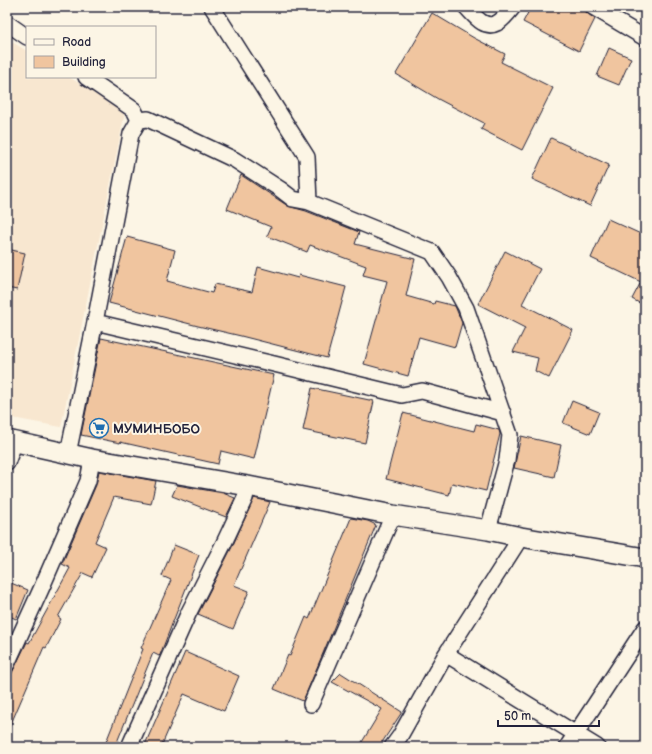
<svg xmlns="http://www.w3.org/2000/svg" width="652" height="754" viewBox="0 0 652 754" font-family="'Balsamiq Sans',sans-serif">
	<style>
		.built { fill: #f8e7d0 }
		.building { fill: #f0c59f; stroke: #22223b }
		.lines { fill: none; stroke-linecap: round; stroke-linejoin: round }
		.minor-casing { stroke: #22223b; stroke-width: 18 }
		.tertiary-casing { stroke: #22223b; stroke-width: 22 }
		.minor { stroke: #fcf5e5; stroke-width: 15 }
		.tertiary { stroke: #fcf5e5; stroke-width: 19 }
		.labels { text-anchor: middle; stroke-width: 4; stroke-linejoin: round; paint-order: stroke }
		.poi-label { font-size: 13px; font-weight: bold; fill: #22223b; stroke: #fcf5e5; text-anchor: start }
	</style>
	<rect width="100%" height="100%" fill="#fcf5e5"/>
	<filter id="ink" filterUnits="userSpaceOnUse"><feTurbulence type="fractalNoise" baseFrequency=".025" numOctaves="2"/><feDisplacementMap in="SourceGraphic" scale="8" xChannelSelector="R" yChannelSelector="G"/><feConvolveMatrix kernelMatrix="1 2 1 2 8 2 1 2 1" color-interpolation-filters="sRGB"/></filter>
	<g filter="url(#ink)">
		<path class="built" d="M7,39L27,51V77H69L125,112L61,427L7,417Z"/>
		<path class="building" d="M531,7H581L584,9L588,14L595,19L579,51L523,22Z
			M432,13L474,38L505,54L501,62L553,88L522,150L481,129L484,123L438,99L396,74Z
			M609,48L631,58L619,85L597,76Z
			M551,138L609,165L590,206L532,179Z
			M241,175L288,206L306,211L359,232L355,244L415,259L406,296L434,304L435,301L455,306L462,323L455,347L419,337L408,376L364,364L387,281L363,275L366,266L310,245L307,252L267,236L271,227L227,209Z
			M608,219L645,236V306L632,299L641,282L591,258Z
			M127,237L175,250L167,281L212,293L215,284L252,292L258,267L298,278L299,275L346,287L327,358L241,336L198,326L109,303Z
			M7,249L25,253L17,290L7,288Z
			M505,251L540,269L522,304L573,330L549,378L535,371L538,358L513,352L525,328L478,304Z
			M101,338L274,375L254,459L221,451L218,464L120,442V443L81,435Z
			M312,388L374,401L365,443L303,430Z
			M572,401L599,412L590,434L563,423Z
			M403,413L474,431L476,424L499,430L500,434L486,491L452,483L449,495L386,479Z
			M521,436L561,445L554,477L514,468Z
			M99,471L156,481L151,504L114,497L95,542L106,547L92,577L83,573L58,617L61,619L46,648L44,647L7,733V688L9,679L27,642L29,643L70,568L62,564L96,485Z
			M177,485L223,493L235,498L226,517L172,496Z
			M254,498L270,502L234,585L249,591L233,629L198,614L232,547Z
			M351,518L368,521L376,525L332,632L303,701L274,689L288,655L290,656L306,617L309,619Z
			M174,545L199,555L160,655L159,656L153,653L115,747H104L143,649L141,648L171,580L162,576Z
			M11,583L28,590L16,619L7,615V593Z
			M185,652L239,676L224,711L184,694L161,747H144Z
			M341,673L402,712L379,747H359L382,709L332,682Z"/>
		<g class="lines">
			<defs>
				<path id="minor" d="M212,7L307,157L309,202L432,252L449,277L466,308L510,435L507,460L488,530
					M466,7C474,15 484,30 497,23C503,20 509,12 513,7
					M593,7L645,38
					M7,23L27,37
					M86,77L134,110L139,120
					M95,322L274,364L402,395L422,391L503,413
					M68,454L95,322L131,134L139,120L148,119L235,160L280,189L293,199L309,202
					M7,463L15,441
					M446,654L597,747
					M7,664L42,587L88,481L92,459
					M311,704L393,515
					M129,747L189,612L224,543L245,498L248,486
					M392,747L400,736L446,654L521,537
					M567,747L645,628"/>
				<path id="tertiary" d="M7,440L92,459L248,486L393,515L488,530L521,537L645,558"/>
			</defs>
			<use href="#minor" class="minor-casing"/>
			<use href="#tertiary" class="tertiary-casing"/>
			<use href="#minor" class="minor"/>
			<use href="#tertiary" class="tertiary"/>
		</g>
	</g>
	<defs>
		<symbol id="supermarket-ring" viewBox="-11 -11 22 22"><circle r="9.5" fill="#fcf5e5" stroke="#1f6fb2" stroke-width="1.5"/><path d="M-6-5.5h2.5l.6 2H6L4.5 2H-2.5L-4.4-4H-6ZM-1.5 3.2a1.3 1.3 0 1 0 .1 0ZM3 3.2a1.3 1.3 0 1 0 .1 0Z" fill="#1f6fb2"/></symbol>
	</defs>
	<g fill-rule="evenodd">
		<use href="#supermarket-ring" x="88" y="417" width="22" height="22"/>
	</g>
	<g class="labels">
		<g class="poi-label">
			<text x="113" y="433">МУМИНБОБО</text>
		</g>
	</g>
	<rect width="652" height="754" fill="none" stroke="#fcf5e5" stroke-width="24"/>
	<rect x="12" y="12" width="628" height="730" fill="none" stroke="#22223b" stroke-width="1.5" filter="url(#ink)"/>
	<rect x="26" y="26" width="130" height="52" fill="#fcf5e5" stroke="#a5a1a1"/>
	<rect x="34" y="39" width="20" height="6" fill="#fcf5e5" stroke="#a5a1a1"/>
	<text x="62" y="46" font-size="12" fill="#22223b">Road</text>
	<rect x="34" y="56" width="20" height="12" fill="#f0c59f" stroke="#a5a1a1"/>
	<text x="62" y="66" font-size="12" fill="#22223b">Building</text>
	<path d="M498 720v6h101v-6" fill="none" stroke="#22223b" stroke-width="2"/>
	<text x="504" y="720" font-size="12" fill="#22223b" stroke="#fcf5e5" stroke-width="3" paint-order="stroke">50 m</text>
</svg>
